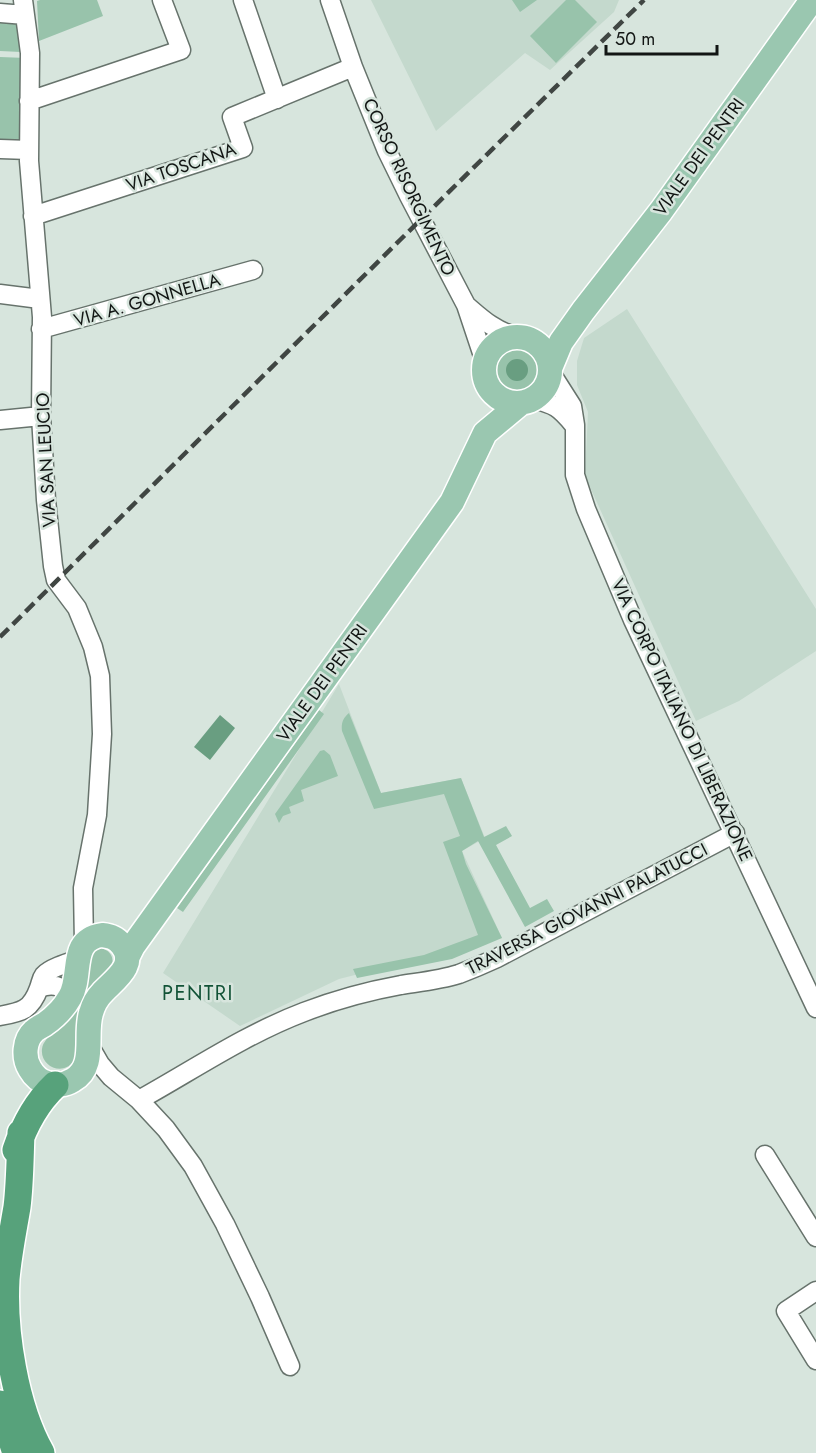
<svg xmlns="http://www.w3.org/2000/svg" width="816" height="1453" viewBox="0 0 816 1453" font-family="Jost,sans-serif">
	<style>
		.built { fill: #c4d9cd }
		.green { fill: #98c3ab }
		.water { fill: #699e81 }
		.lines { fill: none; stroke-linecap: round; stroke-linejoin: round }
		.minor-casing { stroke: #67736c; stroke-width: 21 }
		.major-casing { stroke: #fff; stroke-width: 27 }
		.highway-casing { stroke: #fff; stroke-width: 30 }
		.minor { stroke: #fff; stroke-width: 18 }
		.major { stroke: #9ac7b0; stroke-width: 24 }
		.highway { stroke: #57a27b; stroke-width: 27 }
		.rail { stroke: #404643; stroke-width: 4.5; stroke-dasharray: 12 6; stroke-linecap: butt }
		.labels { text-anchor: middle; stroke-width: 5; stroke-linejoin: round; paint-order: stroke }
		.street-label { font-size: 18px; fill: #121614; stroke: #d7e5dd }
		.neighbourhood-label { font-size: 20px; letter-spacing: 1.5px; fill: #125337; stroke: #d7e5dd }
	</style>
	<rect width="100%" height="100%" fill="#d7e5dd"/>
	<path class="built" d="M371,0H619L614,12L550,70L525,53L436,131Z
		M627,309L816,609V651L739,701L696,721L585,476L588,412L577,385V361L584,338Z
		M339,684L381,793L461,778L485,838L462,851L502,938L339,979L240,1026L163,973Z"/>
	<path class="green" d="M40,0H97L103,16L39,41L37,1Z
		M512,0H537L520,12Z
		M566,0H575L597,22L556,63L530,36Z
		M0,17L21,19V52L0,51Z
		M0,57L26,58L24,146L0,145Z
		M518,344C538,349 552,369 536,387C505,422 463,350 518,344Z
		M319,710L324,714L183,912L177,908Z
		M349,713L381,793L461,778L484,837L506,826L512,836L496,845L530,908L547,899L554,911L525,927L478,841L462,851L466,864L502,938L452,959L357,978L353,969L424,955L478,935L443,842L460,836L444,794L374,809L342,731C341,723 343,718 349,713Z
		M324,750L330,755L338,776L301,790L304,801L289,807L291,813L283,816L279,823L275,814L320,751Z
		M101,948C111,951 114,957 112,967C100,984 80,1006 76,1026C75,1036 79,1054 73,1062C62,1076 40,1066 42,1049C44,1035 63,1029 68,1018C77,1000 78,978 87,961C89,957 93,953 95,949Z"/>
	<path class="water" d="M506 370a11 11 0 1 1 22 0a11 11 0 1 1-22 0Z
		M220,715L235,728L210,760L194,747Z"/>
	<g class="lines">
		<defs>
			<path id="minor" d="M23,0L30,53L29,161L42,317L41,416L46,500L53,566L56,580L77,608L93,647L100,676L102,734L97,815L83,888L84,944
				M243,0L277,99
				M330,0L353,67L387,151L409,196L466,305L485,362
				M0,13L25,15
				M29,101L181,50L162,0
				M0,149L29,150
				M33,216L243,148L232,117L353,67
				M0,294L40,299
				M467,306C482,319 495,331 515,336
				M41,329L253,270
				M551,373L572,406L575,425V475L586,509L633,620L816,1008
				M534,399C555,405 559,407 573,424
				M0,420L41,416
				M39,988C52,983 61,985 71,996
				M0,1016C22,1012 31,1010 39,988C41,983 41,979 44,975C50,968 70,962 79,959
				M89,1045L100,1064L111,1077L139,1100L166,1129L193,1166L225,1224L260,1297L290,1366
				M139,1100C193,1070 246,1034 304,1012C335,1000 368,991 401,985C420,982 440,980 459,974C472,969 484,964 497,958L735,833
				M765,1155L816,1237
				M816,1291L786,1311L816,1360"/>
			<path id="major" d="M484 370a33 33 0 1 1 66 0a33 33 0 1 1-66 0Z
				M551,366L561,342L583,311L661,211L812,0
				M102,935C111,936 116,938 122,945C138,965 114,980 102,993C97,998 93,1006 91,1013C84,1035 97,1066 73,1080C65,1085 55,1086 47,1083C39,1081 34,1076 30,1069C23,1058 24,1040 34,1031C37,1028 42,1026 45,1024C55,1017 64,1008 70,997C83,975 68,940 102,935Z
				M127,958L133,946L452,502L485,433L521,403"/>
			<path id="highway" d="M21,1133C20,1158 20,1183 17,1207C13,1231 8,1255 6,1279C3,1332 15,1407 41,1453
				M16,1150C24,1126 36,1103 55,1085
				M0,1404L16,1453"/>
		</defs>
		<use href="#minor" class="minor-casing"/>
		<use href="#major" class="major-casing"/>
		<use href="#highway" class="highway-casing"/>
		<use href="#minor" class="minor"/>
		<use href="#major" class="major"/>
		<use href="#highway" class="highway"/>
		<path class="rail" d="M0,637L400,240L644,0"/>
	</g>
	<g class="labels">
		<g class="street-label">
			<text transform="translate(699 157) rotate(-54)" y="6">VIALE DEI PENTRI</text>
			<text transform="translate(181 167) rotate(-19)" y="6">VIA TOSCANA</text>
			<text transform="translate(409 187) rotate(65)" y="6">CORSO RISORGIMENTO</text>
			<text transform="translate(147 300) rotate(-16)" y="6">VIA A. GONNELLA</text>
			<text transform="translate(46 460) rotate(-93)" y="6">VIA SAN LEUCIO</text>
			<text transform="translate(322 683) rotate(-54)" y="6">VIALE DEI PENTRI</text>
			<text transform="translate(682 720) rotate(65)" y="6">VIA CORPO ITALIANO DI LIBERAZIONE</text>
			<text transform="translate(587 909) rotate(-27)" y="6">TRAVERSA GIOVANNI PALATUCCI</text>
		</g>
		<g class="neighbourhood-label">
			<text x="198" y="1000">PENTRI</text>
		</g>
	</g>
	<path d="M606 45v9h111v-9" fill="none" stroke="#121614" stroke-width="3"/>
	<text x="615" y="45" font-size="18" fill="#121614" stroke="#d7e5dd" stroke-width="4.5" paint-order="stroke">50 m</text>
</svg>
